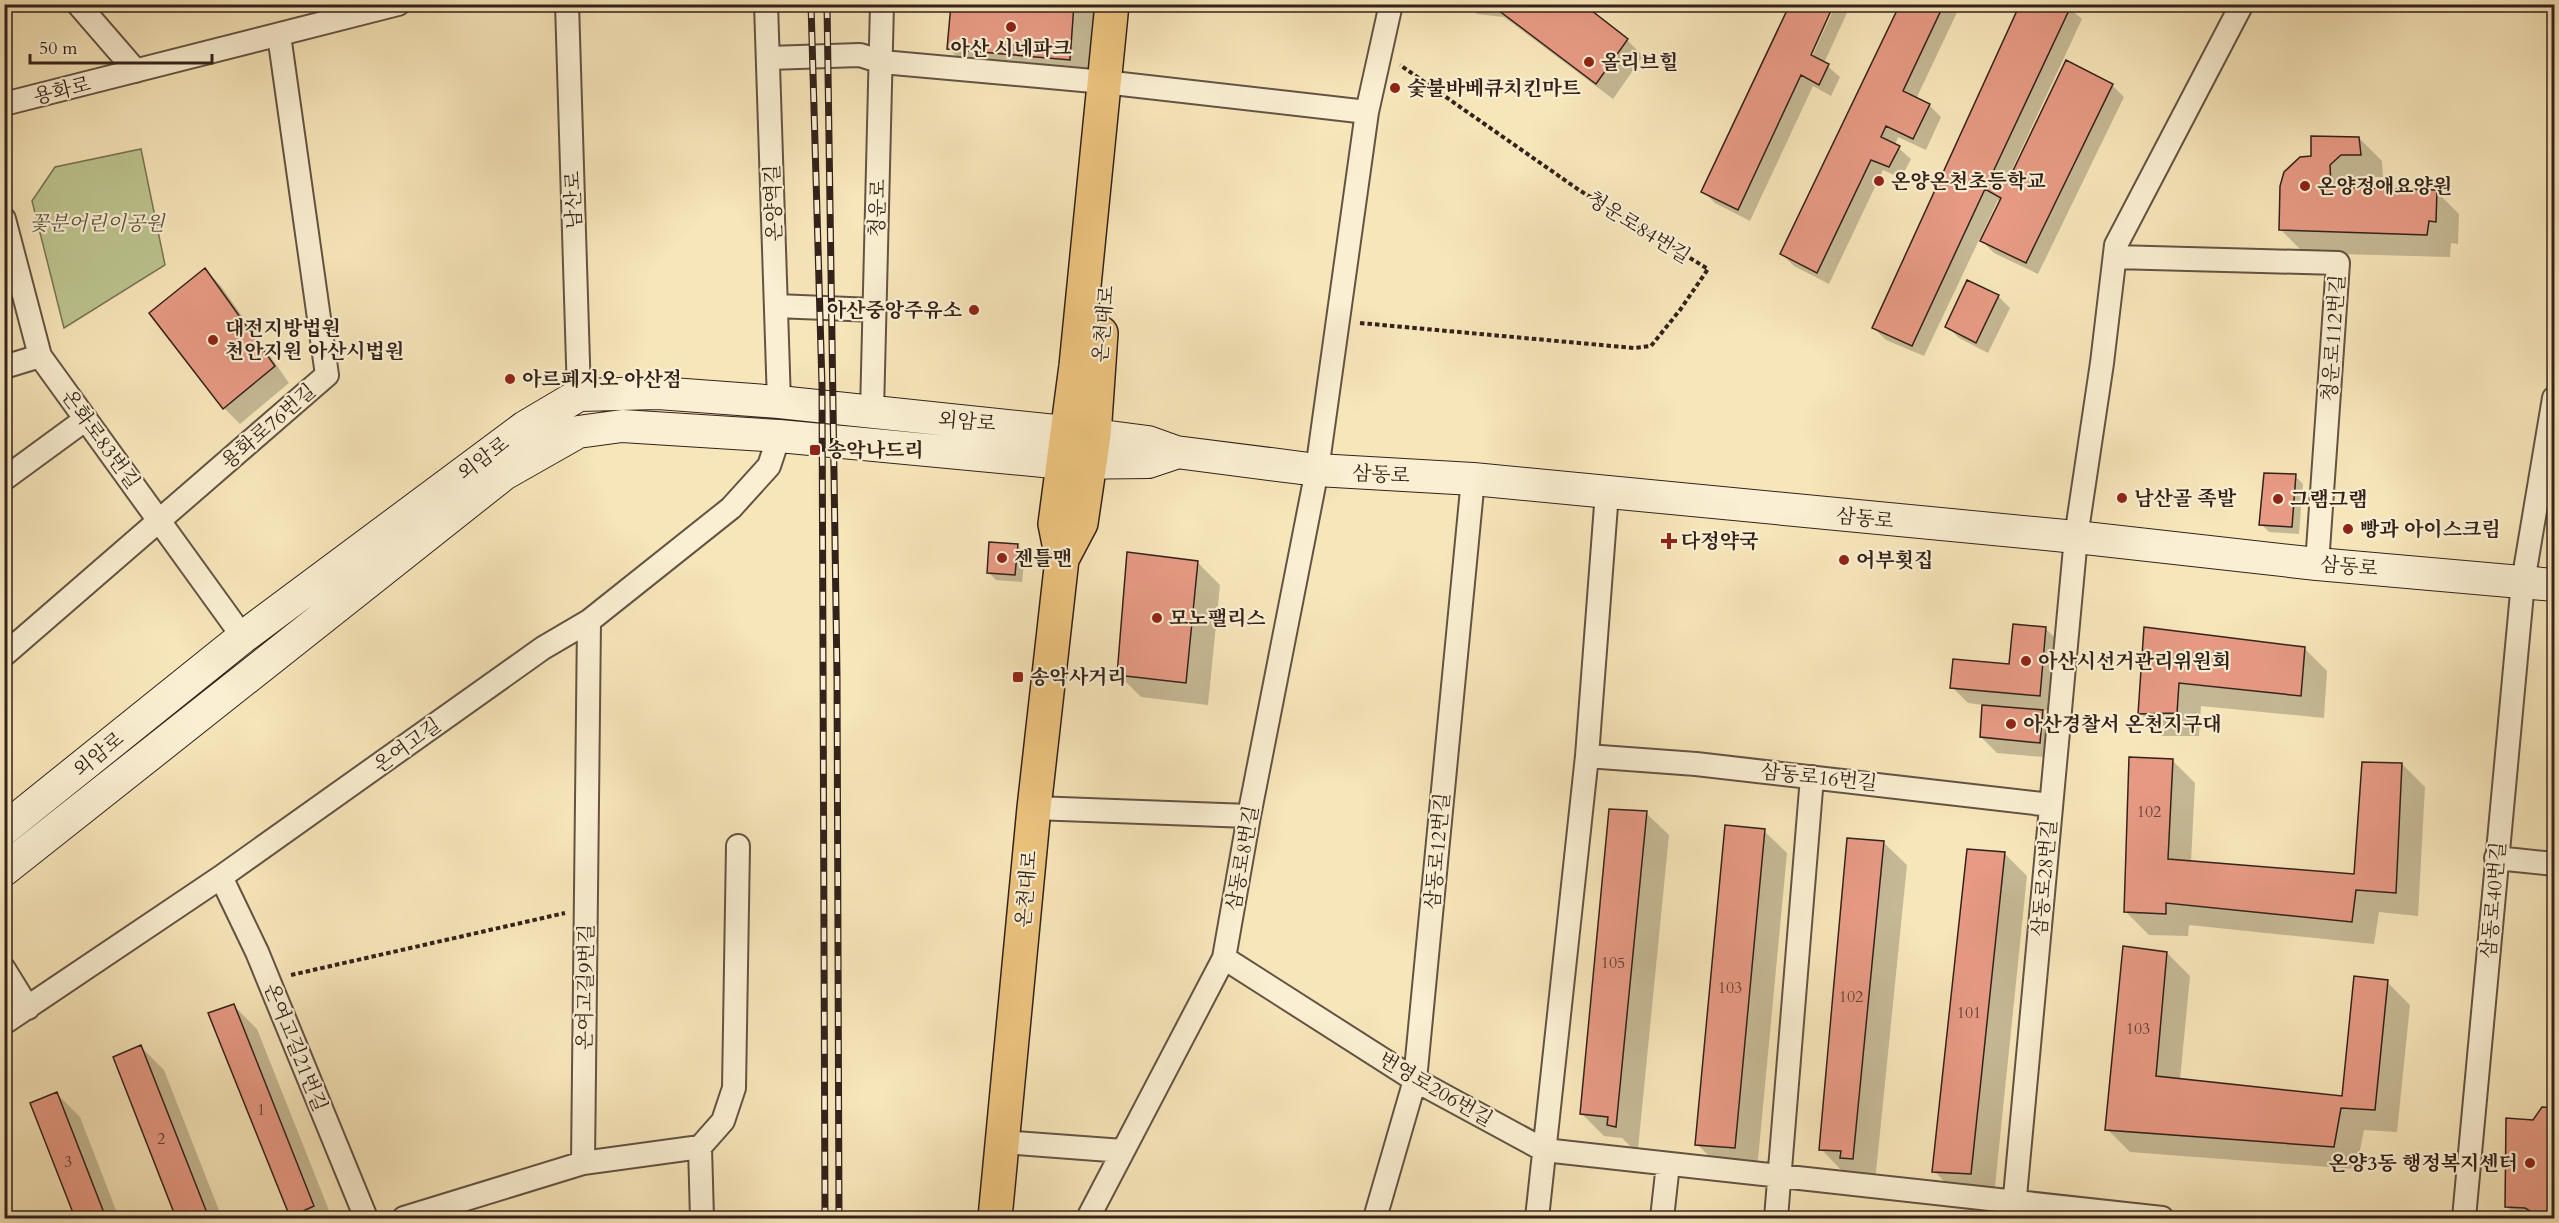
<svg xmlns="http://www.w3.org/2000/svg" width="2559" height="1223" viewBox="0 0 2559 1223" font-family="Cardo,'Noto Serif KR',serif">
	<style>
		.green { fill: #bdc590; stroke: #787456; stroke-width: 1.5 }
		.shadow { fill: #0003 }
		.building { fill: #e79a84; stroke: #33221b; stroke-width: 1.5 }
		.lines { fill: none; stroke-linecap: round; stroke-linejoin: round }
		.street-casing { stroke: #645343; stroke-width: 26 }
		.secondary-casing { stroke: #33221b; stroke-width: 34 }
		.primary-casing { stroke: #33221b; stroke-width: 36 }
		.path { stroke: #33221b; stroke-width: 4; stroke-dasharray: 4.5 3; stroke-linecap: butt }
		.street { stroke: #faefd2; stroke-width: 22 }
		.secondary { stroke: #faefd2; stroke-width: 32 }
		.primary { stroke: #ecc37d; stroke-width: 33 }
		.rail-casing { stroke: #33221b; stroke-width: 7 }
		.rail { stroke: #faefd2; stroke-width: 4.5; stroke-dasharray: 14; stroke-linecap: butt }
		.poi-dot { fill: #8f2418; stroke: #faefd2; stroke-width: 2 }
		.labels { text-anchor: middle; stroke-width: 4.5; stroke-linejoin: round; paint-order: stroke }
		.number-label { font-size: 16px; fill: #604035 }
		.poi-label { font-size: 20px; font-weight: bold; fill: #33221b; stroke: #faefd2; text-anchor: start }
		.street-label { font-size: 20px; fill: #33221b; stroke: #faefd2 }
		.park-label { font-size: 20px; font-style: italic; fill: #5c533e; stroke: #faefd2 }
	</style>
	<rect width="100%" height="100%" fill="#f7e6ba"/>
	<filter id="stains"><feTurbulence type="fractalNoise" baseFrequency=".00333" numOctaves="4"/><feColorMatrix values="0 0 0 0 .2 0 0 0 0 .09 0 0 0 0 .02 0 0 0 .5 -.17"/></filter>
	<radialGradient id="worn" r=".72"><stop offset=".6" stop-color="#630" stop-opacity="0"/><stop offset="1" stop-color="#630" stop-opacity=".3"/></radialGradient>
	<path class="green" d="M141,149L165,265L64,328L32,201L55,167Z"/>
	<path class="shadow" d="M952,4H1099L1092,82L972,72L949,49Z
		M1467,4H1580L1627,40L1643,56L1613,99L1504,17L1477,14Z
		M1836,4H1851L1824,63L1840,77L1831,96L1813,86L1750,221L1715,203L1703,191L1806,61L1809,63Z
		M1902,4H1961L1916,99L1929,105L1941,117L1926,150L1898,137L1895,145L1911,159L1901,178L1883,170L1829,284L1794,266L1782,254Z
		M2022,4H2064L2082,19L2007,180L2010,181L2112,85L2124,97L2038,274L1994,253L1982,241L2001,202L1998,200L1924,356L1886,340L1874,328Z
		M2359,138L2382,161L2383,177H2364L2352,189L2436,191L2459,214L2458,244L2451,243L2450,257L2304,253L2281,230L2313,157Z
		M205,270L221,286L289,383L240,424L224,408L152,314Z
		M1998,296L2010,308L1988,353L1959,338L1947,326Z
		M2295,476L2303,484L2299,534L2269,532L2261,524Z
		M1017,545L1025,553L1022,582L996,580L988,572Z
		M1197,562L1220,585L1208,705L1141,697L1118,674Z
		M2045,628L2061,644L2055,711L2040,710L2058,728L2055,758L1997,753L1981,737L1984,705L1968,703L1952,687L2011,666Z
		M2145,629L2304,648L2327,671L2324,718L2201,706L2199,736H2162L2140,713Z
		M2172,760L2195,783L2191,862L2356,876L2402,764L2425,787L2418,916L2379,912L2374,944L2189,925L2188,936L2149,935L2126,912Z
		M1646,813L1669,835L1638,1149L1631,1147L1622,1138L1604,1136L1581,1113Z
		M1764,831L1787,853L1757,1170L1720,1167L1697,1144Z
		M1884,843L1907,865L1875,1182L1865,1180L1858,1173L1843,1172L1821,1149Z
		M2004,853L2027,876L1994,1196L1957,1194L1934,1171Z
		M2167,953L2190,976L2180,1080L2343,1097L2387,982L2410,1005L2397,1132L2364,1130L2356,1169L2130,1152L2107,1129Z
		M234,1006L257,1029L332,1218H294L291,1216Z
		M141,1047L164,1070L222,1218H178L115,1058Z
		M57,1094L80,1117L119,1218H77L32,1104Z
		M2543,1108L2554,1109V1218H2519L2506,1206L2534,1122Z"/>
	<path class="building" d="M951,4H1074L1070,60L947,49Z
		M1490,4H1583L1628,39L1596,84Z
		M1790,4H1834L1811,55L1829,64L1819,85L1801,75L1738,210L1701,192Z
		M1790,4H1834L1811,55L1829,64L1819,85L1801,75L1738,210L1701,192Z
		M1900,4H1944L1903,91L1930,104L1913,139L1886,126L1881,137L1900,146L1889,167L1871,160L1817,273L1780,254Z
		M1900,4H1944L1903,91L1930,104L1913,139L1886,126L1881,137L1900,146L1889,167L1871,160L1817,273L1780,254Z
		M2020,4L2071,6L1993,172L2009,179L2066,60L2113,84L2026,263L1980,241L2001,198L1985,189L1912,346L1872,328Z
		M2311,136L2359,137L2361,155H2341L2330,165L2331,187L2437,190L2436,222L2429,221L2427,235L2279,230L2280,186L2284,172L2300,157L2311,156Z
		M205,268L275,366L223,409L149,313Z
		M1967,280L1999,295L1976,343L1945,327Z
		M2264,473L2296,474L2292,527L2259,525Z
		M989,542L1018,544L1015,575L987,573Z
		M1127,552L1198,561L1186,683L1117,675Z
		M2013,624L2046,627L2040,696L1950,688L1953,659L2009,664Z
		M2144,627L2305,647L2301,696L2179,683L2177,713L2138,714Z
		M1982,705L2043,710L2040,743L1980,737Z
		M2129,757L2173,759L2168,859L2354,874L2362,762L2402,763L2396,893L2356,890L2352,922L2166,903V914L2124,912Z
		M1609,809L1647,811L1616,1127L1607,1125L1608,1117L1580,1114Z
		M1725,825L1765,829L1735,1148L1695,1145Z
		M1847,838L1884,841L1853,1159L1840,1158L1841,1151L1819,1150Z
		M1967,849L2005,852L1971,1174L1932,1172Z
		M2123,946L2167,952L2156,1076L2342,1096L2354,976L2388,980L2375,1110L2341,1108L2334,1147L2105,1130Z
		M234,1004L314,1206L290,1217L208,1013Z
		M141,1045L209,1218H176L113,1057Z
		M57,1092L106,1218H75L30,1103Z
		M2542,1107L2554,1108V1218H2542L2525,1208L2505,1207L2506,1118L2533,1120Z"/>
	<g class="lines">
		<defs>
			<path id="street" d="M78,4L136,71
				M567,4L579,395
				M766,4L779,402
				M768,58L860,55L882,62L1104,82L1367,112
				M4,104L398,4
				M4,219L40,356L243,637
				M2115,257L2338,263L2317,564
				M776,306L874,310
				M4,367L40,356
				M872,412L882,4
				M4,479L86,419
				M589,621L583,1163L700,1147L702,1218
				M4,655L327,375L279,35
				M1587,756L1696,764L2051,805
				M1034,808L1249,816
				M2496,858L2554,864
				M221,877L257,952L366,1218
				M1224,958L1415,1080L1544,1150L2162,1218
				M4,969L28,1008
				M4,1023L221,877L543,648L589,621L731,508L769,466L779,436
				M1003,1142L1123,1151
				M700,1147L723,1121L734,1088L738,846
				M404,1218L583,1163
				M1088,1218L1224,958L1249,816L1317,470L1367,112L1391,4
				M1375,1218L1415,1080L1473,479
				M1537,1218L1587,756L1607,492
				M1662,1218L1668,1164
				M1776,1218L1812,777
				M2013,1218L2076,537L2102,363L2116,245L2242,4
				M2464,1218L2523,582L2554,398"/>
			<path id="secondary" d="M4,829L243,637L525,427L579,395L658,393L779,402L1094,435L1148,442L1176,452L1317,470L1473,479L2076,537L2317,564L2554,585
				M4,870L504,474L578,432L622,426L779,436L1064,463L1148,462L1175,453"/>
			<path id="primary" d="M1062,559L1081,523L1094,435L1101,333
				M995,1218L1034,808L1062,559L1055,524L1076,366L1112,4"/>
		</defs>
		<use href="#street" class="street-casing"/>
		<use href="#secondary" class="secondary-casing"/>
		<use href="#primary" class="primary-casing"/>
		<path class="path" d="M1360,323L1634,348L1651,346L1680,310L1708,269L1579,190L1400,65
			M291,975L565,913"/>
		<use href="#street" class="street"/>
		<use href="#secondary" class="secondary"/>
		<use href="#primary" class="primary"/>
		<defs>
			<path id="rail" d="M811,4L822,386L825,1218
				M827,4L837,675L839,1218"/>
		</defs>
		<use href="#rail" class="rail-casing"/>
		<use href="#rail" class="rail"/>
	</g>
	<g class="poi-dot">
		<circle cx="1011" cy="27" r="6"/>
		<circle cx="1589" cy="62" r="6"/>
		<circle cx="1395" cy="88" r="6"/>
		<circle cx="1879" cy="181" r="6"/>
		<circle cx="2305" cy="186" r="6"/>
		<circle cx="974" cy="310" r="6"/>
		<circle cx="213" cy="340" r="6"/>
		<circle cx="510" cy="379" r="6"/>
		<rect x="809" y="444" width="12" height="12" rx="3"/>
		<circle cx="2122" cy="498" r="6"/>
		<circle cx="2278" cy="499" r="6"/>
		<circle cx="2348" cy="529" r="6"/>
		<path d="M1666 532h6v6h6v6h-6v6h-6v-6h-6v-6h6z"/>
		<circle cx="1002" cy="558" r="6"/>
		<circle cx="1844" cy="560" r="6"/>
		<circle cx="1157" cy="618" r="6"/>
		<circle cx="2026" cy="661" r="6"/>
		<rect x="1012" y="671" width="12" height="12" rx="3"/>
		<circle cx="2011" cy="724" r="6"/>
		<circle cx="2530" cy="1163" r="6"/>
	</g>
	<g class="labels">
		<g class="number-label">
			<text x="2149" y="817">102</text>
			<text x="1613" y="968">105</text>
			<text x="1730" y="993">103</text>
			<text x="1851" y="1002">102</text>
			<text x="1969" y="1018">101</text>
			<text x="2138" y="1034">103</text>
			<text x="261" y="1115">1</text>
			<text x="161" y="1144">2</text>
			<text x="68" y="1167">3</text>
		</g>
		<g class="poi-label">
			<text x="1011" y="55" text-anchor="middle">아산 시네파크</text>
			<text x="1601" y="69">올리브힐</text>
			<text x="1407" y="95">숯불바베큐치킨마트</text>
			<text x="1891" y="188">온양온천초등학교</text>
			<text x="2317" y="193">온양정애요양원</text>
			<text x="962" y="317" text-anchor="end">아산중앙주유소</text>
			<text x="225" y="335">대전지방법원<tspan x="225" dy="23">천안지원 아산시법원</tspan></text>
			<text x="522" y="386">아르페지오 아산점</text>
			<text x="827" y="457">송악나드리</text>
			<text x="2134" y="505">남산골 족발</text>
			<text x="2290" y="506">그램그램</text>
			<text x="2360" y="536">빵과 아이스크림</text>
			<text x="1681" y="548">다정약국</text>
			<text x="1014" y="565">젠틀맨</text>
			<text x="1856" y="567">어부횟집</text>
			<text x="1169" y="625">모노팰리스</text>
			<text x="2038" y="668">아산시선거관리위원회</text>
			<text x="1030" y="684">송악사거리</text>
			<text x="2023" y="731">아산경찰서 온천지구대</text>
			<text x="2518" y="1170" text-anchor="end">온양3동 행정복지센터</text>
		</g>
		<g class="street-label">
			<text transform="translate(62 90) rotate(-14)" y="7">용화로</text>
			<text transform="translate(573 200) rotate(-92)" y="7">남산로</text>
			<text transform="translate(773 203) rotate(-92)" y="7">온양역길</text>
			<text transform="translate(877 208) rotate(-88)" y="7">청운로</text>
			<text transform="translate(1639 227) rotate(32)" y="7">청운로84번길</text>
			<text transform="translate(1103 324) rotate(-85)" y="7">온천대로</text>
			<text transform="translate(2333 338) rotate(-86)" y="7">청운로112번길</text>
			<text transform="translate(967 421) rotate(5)" y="7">외암로</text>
			<text transform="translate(268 426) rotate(-41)" y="7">용화로76번길</text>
			<text transform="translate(101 439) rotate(54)" y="7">온화로83번길</text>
			<text transform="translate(483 458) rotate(-37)" y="7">외암로</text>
			<text transform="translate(1381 474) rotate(3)" y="7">삼동로</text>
			<text transform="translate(1865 518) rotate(6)" y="7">삼동로</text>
			<text transform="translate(2349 566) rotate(5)" y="7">삼동로</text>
			<text transform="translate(407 745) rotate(-36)" y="7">온여고길</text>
			<text transform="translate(98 754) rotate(-39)" y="7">외암로</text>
			<text transform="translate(1819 777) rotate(6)" y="7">삼동로16번길</text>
			<text transform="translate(1437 851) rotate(-85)" y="7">삼동로12번길</text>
			<text transform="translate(1242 858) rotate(-80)" y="7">삼동로8번길</text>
			<text transform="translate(2044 878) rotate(-85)" y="7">삼동로28번길</text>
			<text transform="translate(1026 889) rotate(-85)" y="7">온천대로</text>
			<text transform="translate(2493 900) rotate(-85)" y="7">삼동로40번길</text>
			<text transform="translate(585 987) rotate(-89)" y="7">온여고길9번길</text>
			<text transform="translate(296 1047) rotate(68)" y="7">온여고길21번길</text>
			<text transform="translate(1436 1089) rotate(30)" y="7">번영로206번길</text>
		</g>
		<g class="park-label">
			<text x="97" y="230">꽃분어린이공원</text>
		</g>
	</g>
	<rect width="2559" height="1223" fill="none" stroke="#f7e6ba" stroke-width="24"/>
	<rect x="6" y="6" width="2547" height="1211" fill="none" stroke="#33221b" stroke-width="3"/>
	<rect x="12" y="12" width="2535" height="1199" fill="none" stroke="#33221b" stroke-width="1.5"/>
	<path d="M30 54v9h182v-9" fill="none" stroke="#33221b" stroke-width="3"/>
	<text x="39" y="54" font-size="18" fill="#33221b" stroke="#faefd2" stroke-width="4.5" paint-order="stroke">50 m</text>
	<rect width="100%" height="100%" filter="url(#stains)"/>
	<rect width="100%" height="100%" fill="url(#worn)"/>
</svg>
